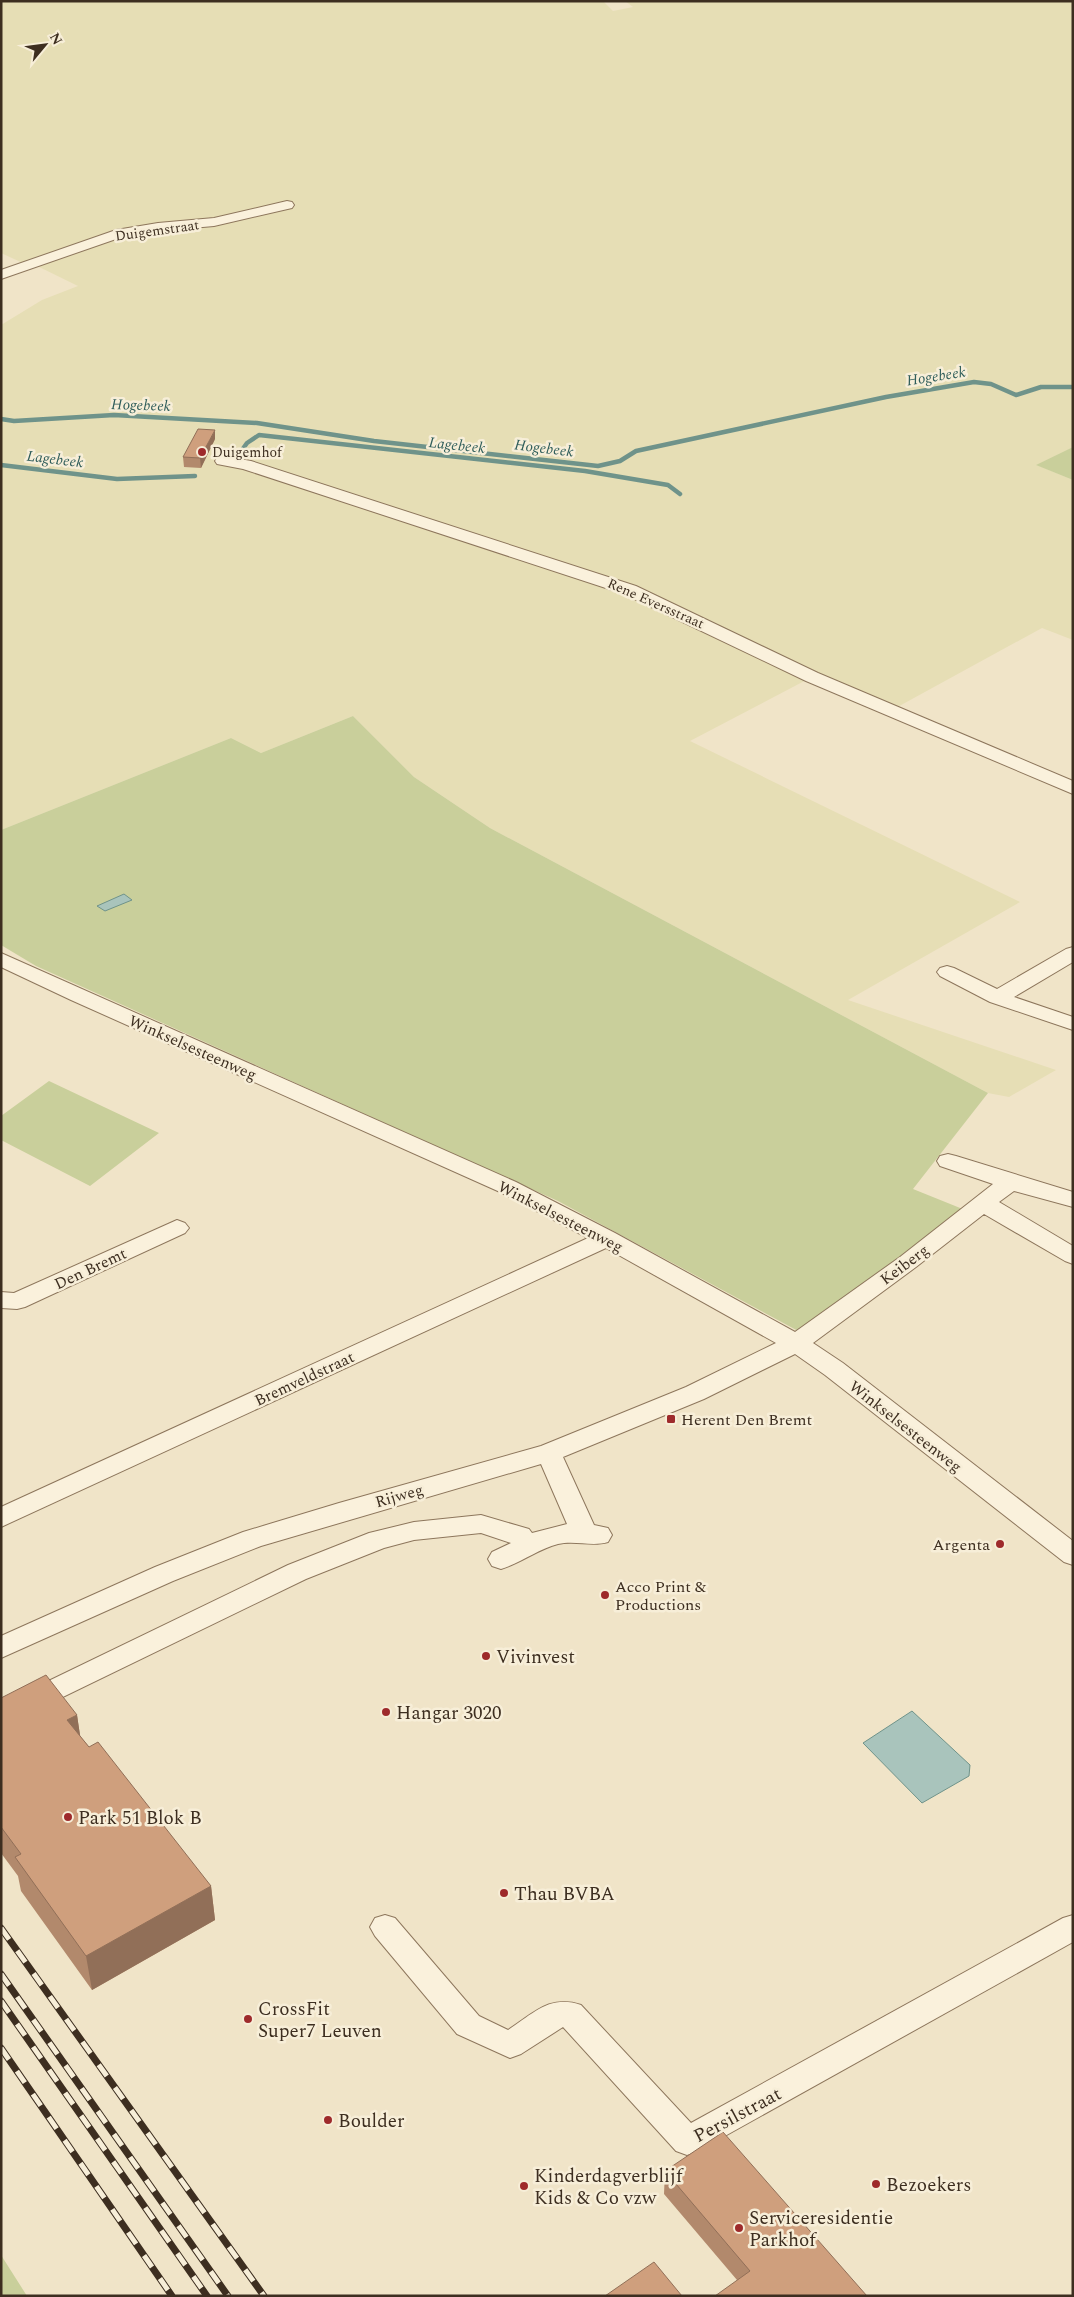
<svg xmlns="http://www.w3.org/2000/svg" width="1074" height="2297" viewBox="0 0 1074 2297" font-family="Spectral,serif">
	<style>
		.farmland { fill: #e6deb5 }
		.green { fill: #c9cf9b }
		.water { fill: #a9c4bc; stroke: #6f938a }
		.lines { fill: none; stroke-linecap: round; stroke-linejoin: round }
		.stream { stroke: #6f938a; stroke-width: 4.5 }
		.minor-casing { stroke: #8d765c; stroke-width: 2 }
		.minor { fill: #faf1dc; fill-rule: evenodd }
		.rail-casing { stroke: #3d2e20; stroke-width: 7 }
		.rail { stroke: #f7eed8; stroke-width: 5; stroke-dasharray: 14; stroke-linecap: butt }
		.wall { fill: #b2896c }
		.shaded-wall { fill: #916f58 }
		.building { fill: #cf9f7d; stroke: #916f58 }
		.poi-dot { fill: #9e2a2b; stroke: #f7eed8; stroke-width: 2 }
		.labels { text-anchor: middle; stroke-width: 5; stroke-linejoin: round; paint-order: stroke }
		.far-street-label { font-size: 14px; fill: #3d2e20; stroke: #f7eed8 }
		.far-poi-label { font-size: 14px; fill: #3d2e20; stroke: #f7eed8; text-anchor: start }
		.far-water-label { font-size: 15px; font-style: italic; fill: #2f5d5a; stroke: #f7eed8 }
		.street-label { font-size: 16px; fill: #3d2e20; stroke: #f7eed8 }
		.poi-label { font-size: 16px; fill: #3d2e20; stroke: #f7eed8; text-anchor: start }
		.near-poi-label { font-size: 19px; fill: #3d2e20; stroke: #f7eed8; text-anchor: start }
		.near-street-label { font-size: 19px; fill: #3d2e20; stroke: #f7eed8 }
	</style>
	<rect width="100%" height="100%" fill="#f0e4c8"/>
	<path class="farmland" d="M1,1H603L613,11L633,7L625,1H1073V447L1037,465L1073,480V640L1042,628L892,710L812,677L690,741L1020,902L848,1000L1056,1070L1009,1097L988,1093L490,828L414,777L353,716L261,753L231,738L1,830V325L42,300L78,286L31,263L25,264L1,253Z"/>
	<path class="green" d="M1073,447V480L1036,465Z
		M353,716L414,777L490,828L988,1093L913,1189L980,1216L800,1332L558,1201L36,966L1,945V830L231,738L261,753Z
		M49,1081L159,1133L90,1186L1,1140V1116Z
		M1,2255L27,2296H1Z"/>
	<path class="water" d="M124,894L132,900L105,911L97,906Z
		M912,1711L970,1765L969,1776L922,1803L863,1743Z"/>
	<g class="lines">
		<path class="stream" d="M1,419L14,421L114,415L257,423L374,441L598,466L620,461L636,451L886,397L974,382L991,384L1016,395L1041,387H1073
			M237,457L247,443L259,435L585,471L668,485L680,494
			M1,465L117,479L195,476"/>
		<defs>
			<path id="minor" d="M287,201L292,202L294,205L292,208L214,226L158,231L119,238L1,279V270L116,230L158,223L214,218Z
				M223,456L251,461L636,586L818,673L1073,781V794L806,681L624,594L243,469L217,464L215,461L217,458Z
				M1073,947V962L1014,997L1073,1017V1030L990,1002L940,976L937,972L940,968L947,966L954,968L997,989L1066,949Z
				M1,953L516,1182L615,1233L795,1332L900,1257L993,1184L940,1166L937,1161L940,1156L948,1154L956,1156L1073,1192V1207L1014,1191L999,1202L1073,1246V1264L1065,1261L984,1214L916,1267L813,1343L843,1363L1073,1541V1565L1064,1562L825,1375L795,1354L704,1399L563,1457L594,1525L608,1528L612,1535L608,1542C592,1547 575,1540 558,1544C538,1549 521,1563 501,1569L492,1566L488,1559L492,1552L511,1543L481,1533L414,1540L384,1548L306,1579L1,1727V1704L288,1565L369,1533L414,1522L481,1515L529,1529L532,1533L567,1524L541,1464L261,1546L173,1581L1,1658V1636L155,1567L243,1532L339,1503L541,1446L686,1387L776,1343L606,1248L1,1527V1507L588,1238L500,1192L71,1000L1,967Z
				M177,1220L185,1223L189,1228L185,1233L25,1307L17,1309L1,1308V1292L14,1293Z
				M385,1915L395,1918L479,2016L508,2030C533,2014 550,1994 581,2005L691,2123L1063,1918L1073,1915V1942L698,2151L687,2155L676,2151L563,2027L521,2054L510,2058L457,2034L375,1936L370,1927L375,1918Z"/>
		</defs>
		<use href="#minor" class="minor-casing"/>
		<use href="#minor" class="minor"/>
		<defs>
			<path id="rail" d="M1,1928L264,2296
				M1,1974L228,2296
				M1,2001L207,2296
				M1,2048L172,2296"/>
		</defs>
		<use href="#rail" class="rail-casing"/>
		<use href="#rail" class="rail"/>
	</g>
	<path class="wall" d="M215,439L201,468L184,467L183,457Z
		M1,1698L77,1715L80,1736L89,1747L211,1886L215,1920L92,1990L21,1891L18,1876L1,1853Z
		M665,2171L867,2296L737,2280L664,2194Z"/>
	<path class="shaded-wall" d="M215,430V439L201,468L200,458Z
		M77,1715L82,1748L67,1720Z
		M211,1886L215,1920L92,1990L86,1956Z"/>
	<path class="building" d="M198,429L215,430L200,458L183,457Z
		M46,1675L77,1715L67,1720L89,1747L98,1742L211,1886L86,1956L15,1857L21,1854L1,1827V1698Z
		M723,2132L867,2296H715L750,2271L665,2171Z
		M654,2262L682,2296H605Z"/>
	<g class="poi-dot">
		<circle cx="202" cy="452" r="5"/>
		<rect x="666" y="1414" width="10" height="10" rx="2.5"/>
		<circle cx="1000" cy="1544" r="5"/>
		<circle cx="605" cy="1595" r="5"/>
		<circle cx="486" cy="1656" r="5"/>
		<circle cx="386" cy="1712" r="5"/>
		<circle cx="68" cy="1817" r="5"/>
		<circle cx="504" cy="1893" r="5"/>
		<circle cx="248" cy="2019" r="5"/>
		<circle cx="328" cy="2120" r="5"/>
		<circle cx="876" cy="2184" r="5"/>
		<circle cx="524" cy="2186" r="5"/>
		<circle cx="739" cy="2228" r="5"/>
	</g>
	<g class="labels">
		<g class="far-street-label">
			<text transform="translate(157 230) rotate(-8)" y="5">Duigemstraat</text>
			<text transform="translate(656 603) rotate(24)" y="5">Rene Eversstraat</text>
		</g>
		<g class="far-poi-label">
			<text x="212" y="457">Duigemhof</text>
		</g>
		<g class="far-water-label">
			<text transform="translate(936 376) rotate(-9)" y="5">Hogebeek</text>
			<text transform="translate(141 405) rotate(2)" y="5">Hogebeek</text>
			<text transform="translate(457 445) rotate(6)" y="5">Lagebeek</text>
			<text transform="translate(544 448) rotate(7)" y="5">Hogebeek</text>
			<text transform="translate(55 459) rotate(7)" y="5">Lagebeek</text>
		</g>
		<g class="street-label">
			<text transform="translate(193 1047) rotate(24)" y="6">Winkselsesteenweg</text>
			<text transform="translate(561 1216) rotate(27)" y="6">Winkselsesteenweg</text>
			<text transform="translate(904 1264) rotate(-37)" y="6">Keiberg</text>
			<text transform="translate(90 1268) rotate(-25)" y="6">Den Bremt</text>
			<text transform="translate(304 1378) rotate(-25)" y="6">Bremveldstraat</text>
			<text transform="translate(906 1426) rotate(38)" y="6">Winkselsesteenweg</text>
			<text transform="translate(399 1495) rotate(-16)" y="6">Rijweg</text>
		</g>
		<g class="poi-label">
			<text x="681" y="1425">Herent Den Bremt</text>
			<text x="990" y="1550" text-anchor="end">Argenta</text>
			<text x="615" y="1592">Acco Print &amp;<tspan x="615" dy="18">Productions</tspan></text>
		</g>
		<g class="near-poi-label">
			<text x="496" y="1663">Vivinvest</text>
			<text x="396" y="1719">Hangar 3020</text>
			<text x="78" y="1824">Park 51 Blok B</text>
			<text x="514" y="1900">Thau BVBA</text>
			<text x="258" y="2015">CrossFit<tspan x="258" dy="22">Super7 Leuven</tspan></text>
			<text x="338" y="2127">Boulder</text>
			<text x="534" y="2182">Kinderdagverblijf<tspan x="534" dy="22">Kids &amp; Co vzw</tspan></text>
			<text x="886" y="2191">Bezoekers</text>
			<text x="749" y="2224">Serviceresidentie<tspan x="749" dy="22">Parkhof</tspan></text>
		</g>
		<g class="near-street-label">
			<text transform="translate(737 2114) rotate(-28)" y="7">Persilstraat</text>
		</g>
	</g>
	<rect width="1074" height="2297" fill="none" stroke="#3d2e20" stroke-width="5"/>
	<g transform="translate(45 45) rotate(61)" stroke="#f7eed8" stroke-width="4" paint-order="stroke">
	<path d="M0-4L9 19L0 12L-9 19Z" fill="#3d2e20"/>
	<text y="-8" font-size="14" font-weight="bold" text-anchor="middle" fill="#3d2e20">N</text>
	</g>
</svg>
